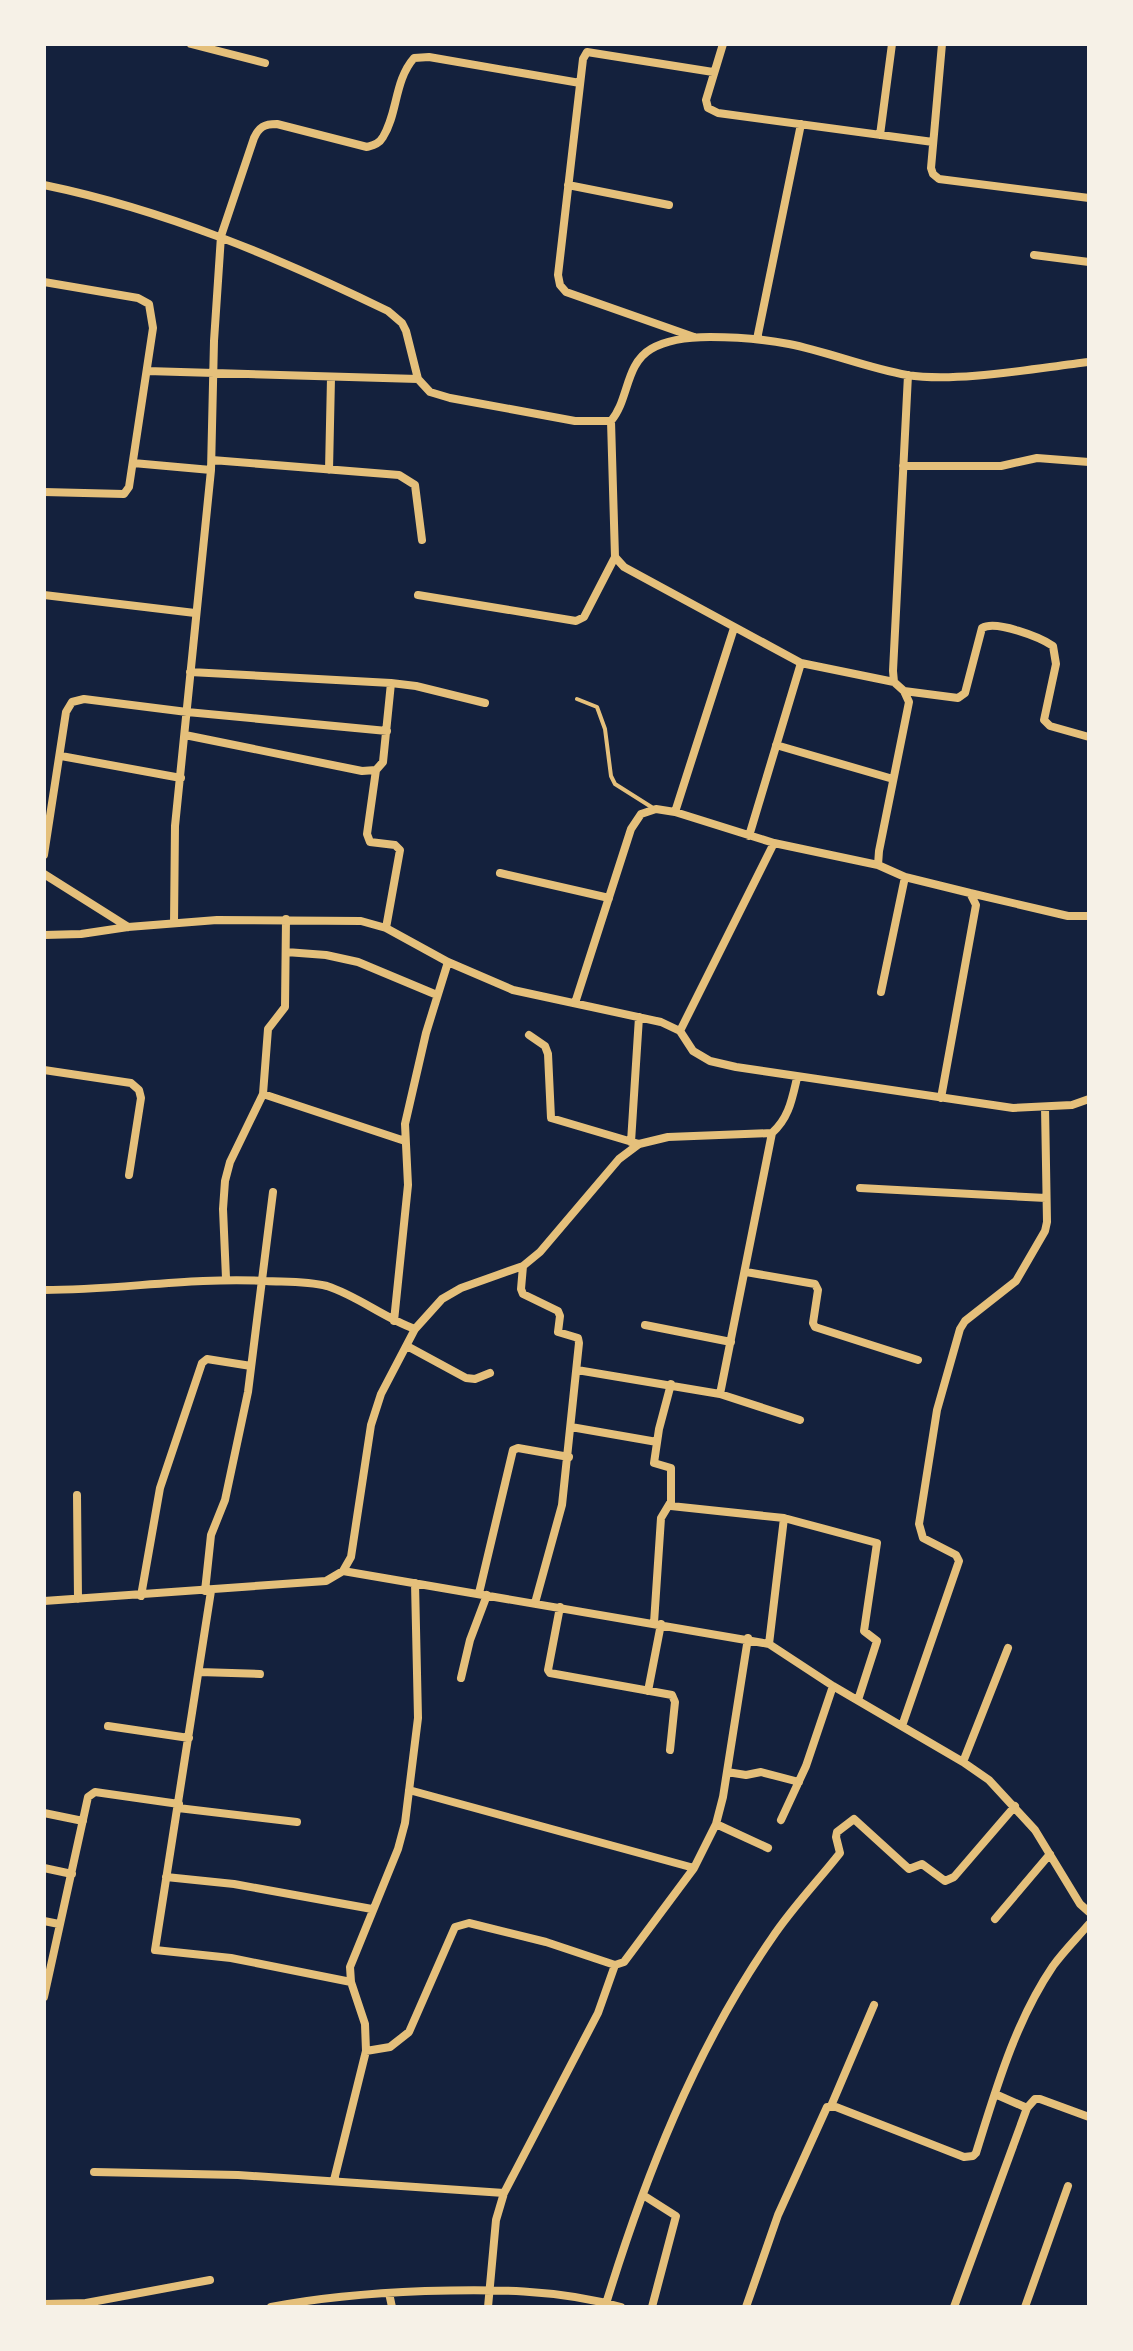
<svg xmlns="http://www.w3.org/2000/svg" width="1133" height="2351" viewBox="0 0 1133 2351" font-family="'Fira Sans Condensed',sans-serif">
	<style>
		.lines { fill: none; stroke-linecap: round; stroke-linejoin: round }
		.service { stroke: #e5c07b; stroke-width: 4 }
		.minor { stroke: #e5c07b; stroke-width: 8 }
	</style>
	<rect width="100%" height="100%" fill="#14213d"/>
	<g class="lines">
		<path class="service" d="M577,699L597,707L605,729L611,776L615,784L653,808"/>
		<path class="minor" d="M191,44L265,63
			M723,44L706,100L708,108L718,113L933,142
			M942,44L931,168L933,174L939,179L1089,198
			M880,135L892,44
			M44,185C165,210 277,257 388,311L402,323L406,331L418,379L430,392L450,398L575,421H611C629,400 625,364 651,349C668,339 691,337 710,337C737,337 763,339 789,344C829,352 867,368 907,375C958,383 1036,368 1089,362
			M568,185L669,205
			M1034,255L1089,262
			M44,282L138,298L149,304L153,328L129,487L124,494L44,492
			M694,337L566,292L560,285L558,275L583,59L587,52L713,72
			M757,339L801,124
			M147,371L418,379
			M908,375L893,671L894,682L904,691L909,702L879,851L878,865L905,877L970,893L976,905L941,1098
			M611,421L615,557L624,567L801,663L894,682
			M212,460L399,475L415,485L422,540
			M133,463L211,470
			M903,466H1001L1037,458L1089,462
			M329,470L331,378
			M44,595L195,613
			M418,595L576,621L584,617L615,557
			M190,672L391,683L416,686L485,703
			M904,691L958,698L965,693L982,628C996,620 1040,637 1053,646L1056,664L1044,720L1050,726L1089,737
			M185,735L362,771L376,770L383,762L391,683
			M776,745L893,779
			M61,756L181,778
			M376,770L367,834L370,842L395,845L400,850L386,928
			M675,812L734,628
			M749,836L801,663
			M44,855L66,712L72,702L84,699L187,712L387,731
			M500,873L609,898
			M44,874L128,927
			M970,893L1068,916H1089
			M174,923L175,826L211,470L214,341L221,236L254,138C259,127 264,124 277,124L367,147C374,145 379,144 383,137C398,113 394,81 414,58L429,57L580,83
			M44,935L81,934L128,927L217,920L361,921L386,928L448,962L513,990L661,1022L680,1031L693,1051L710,1061L736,1067L1013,1108L1072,1105L1089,1099
			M286,952L326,955L358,962L437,995
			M881,992L905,877
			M575,1003L631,829L641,814L656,809L675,812L774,843L878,865
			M680,1031L774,843
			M529,1035L545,1046L548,1054L551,1118L639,1144
			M44,1070L131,1083L139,1090L141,1098L129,1175
			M263,1094L405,1141
			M631,1142L639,1017
			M860,1188L1046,1198
			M523,1266L521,1289L523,1294L558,1311L560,1316L558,1332L578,1338L579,1343L562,1505L535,1603
			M746,1272L815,1284L818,1290L813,1323L815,1327L918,1360
			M226,1278L223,1209L225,1181L230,1162L263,1094L268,1029L285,1007L286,919
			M44,1290C118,1290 192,1277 266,1281C286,1282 307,1281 327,1286C358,1296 384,1318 415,1329L442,1299L461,1288L523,1266L540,1252L619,1159L639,1144L668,1137L772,1133C789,1118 792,1099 797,1078
			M394,1321L408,1185L405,1124L426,1033L448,962
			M645,1325L731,1342
			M407,1346L466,1378L475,1379L490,1373
			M577,1370L720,1394L800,1420
			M671,1384L659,1429L654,1463L671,1468V1506L784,1518L877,1543L864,1631L877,1641L858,1700
			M720,1394L772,1133
			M571,1427L657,1442
			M77,1495L78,1599
			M343,1571L769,1644L833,1686L963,1762L989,1780L1035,1830L1080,1904L1089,1912
			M205,1591L211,1535L225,1500L248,1392L273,1192
			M211,1591L155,1950L231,1958L351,1982
			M479,1593L513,1450L518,1448L569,1457
			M141,1596L160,1488L202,1363L207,1359L251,1366
			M44,1601L326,1581L343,1571L351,1557L371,1425L381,1394L415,1329
			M560,1607L548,1670L550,1673L672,1695L675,1702L670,1750
			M654,1623L661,1518L670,1503
			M769,1644L784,1518
			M199,1672L260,1674
			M461,1678L470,1640L487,1595
			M648,1691L661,1624
			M108,1726L189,1738
			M902,1726L959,1561L956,1555L923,1538L919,1524L937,1410L960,1329L965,1321L1016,1281L1045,1231L1047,1222L1045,1107
			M963,1762L1008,1648
			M727,1772L746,1775L761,1772L799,1782
			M409,1790L694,1868
			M178,1808L297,1822
			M44,1813L83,1821
			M781,1820L806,1766L833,1686
			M716,1824L768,1848
			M44,1868L72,1874
			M166,1877L234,1884L372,1909
			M995,1919L1050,1854
			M44,1921L59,1924
			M44,1997L88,1797L95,1792L179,1804
			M366,2051L390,2047L409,2032L455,1927L469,1923L546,1942L615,1965L624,1962L694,1868L716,1824L723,1797L748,1638
			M995,2094L1027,2108L1035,2099H1040L1089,2117
			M831,2106L874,2005
			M94,2172L238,2175L504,2193
			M334,2180L366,2051L365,2024L351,1982L350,1967L398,1849L405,1823L418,1718L415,1583
			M643,2195L676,2216L652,2307
			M389,2293L392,2307
			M86,2303L210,2280
			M44,2304L88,2303
			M271,2307C322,2297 373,2293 425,2291C491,2289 557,2289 621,2307
			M488,2307L496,2220L504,2193L598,2013L615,1965
			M605,2307C644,2179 695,2049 772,1938C792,1908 818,1881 840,1853L836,1837L837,1832L854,1819L909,1869L922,1864L945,1881L954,1877L1015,1806
			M746,2307L778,2215L827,2107H836L964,2157L973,2156L976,2153C996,2089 1015,2022 1053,1966C1064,1951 1077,1938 1089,1924
			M954,2307L1027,2108
			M1025,2307L1068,2186"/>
	</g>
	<rect width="1133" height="2351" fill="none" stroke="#f6f1e7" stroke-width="92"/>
</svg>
